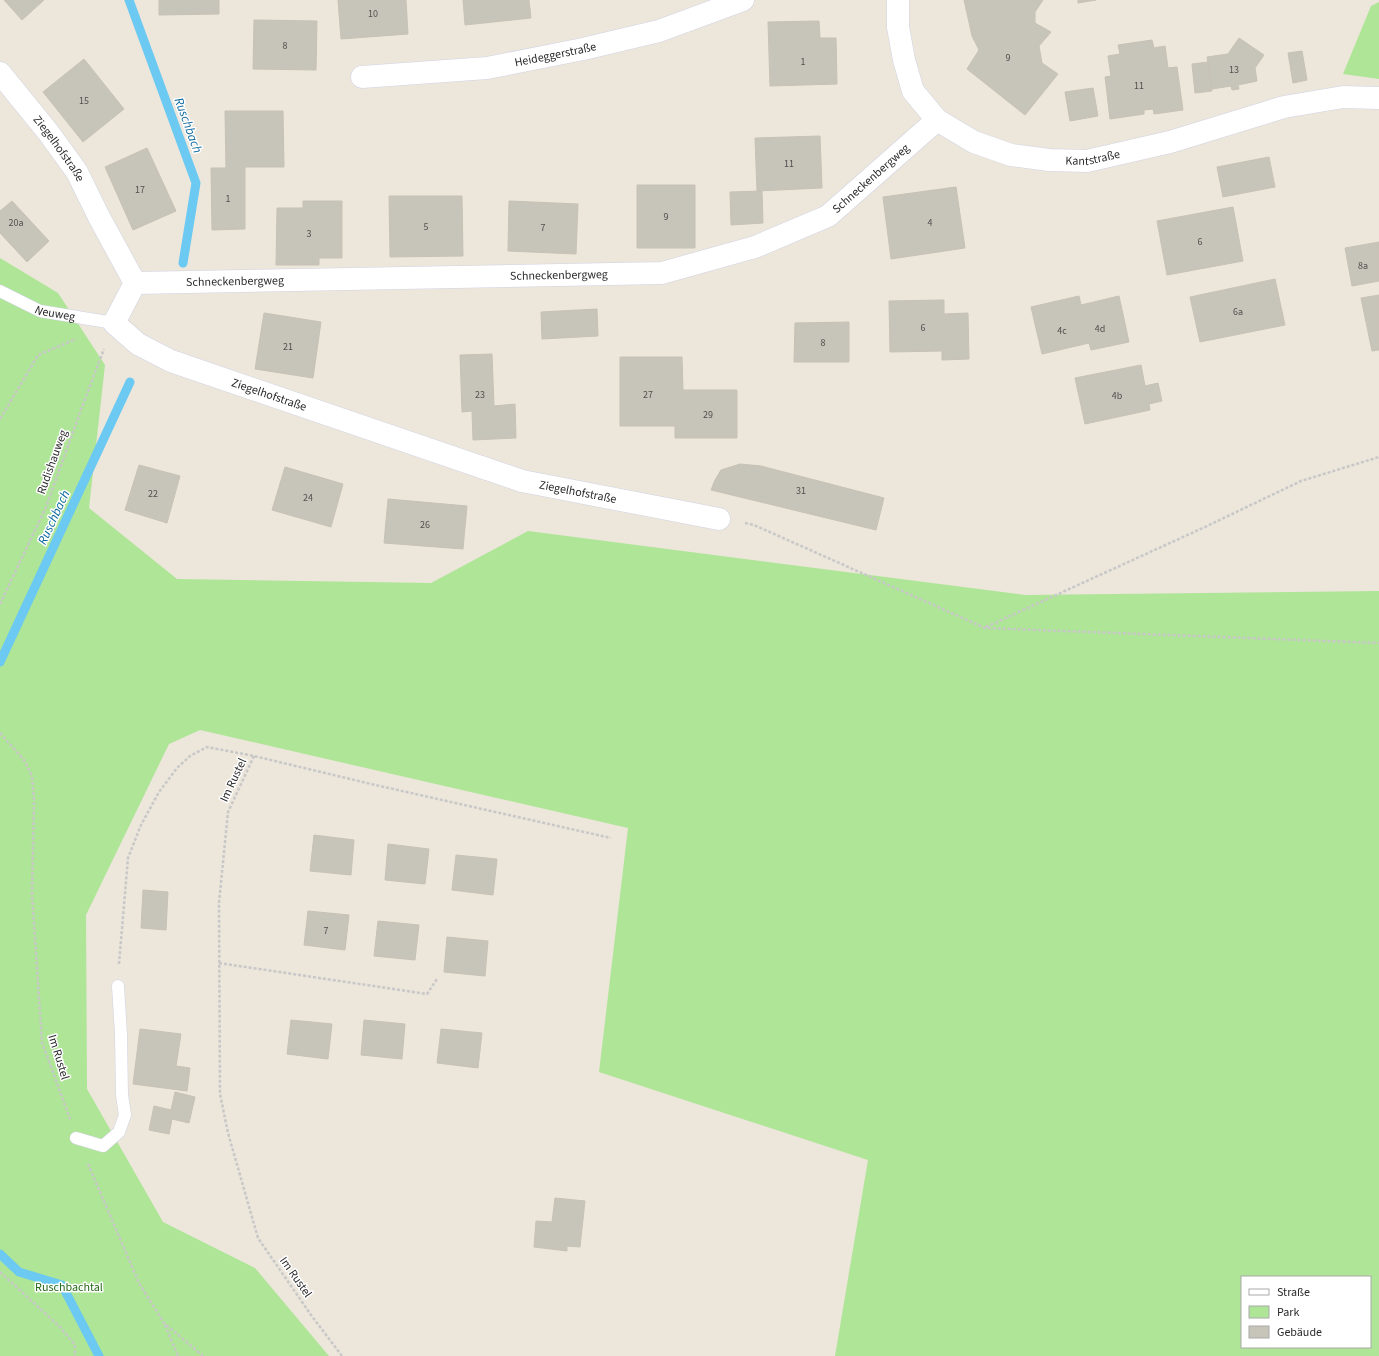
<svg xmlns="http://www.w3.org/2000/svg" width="1379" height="1356" viewBox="0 0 1379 1356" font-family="'Source Sans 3',sans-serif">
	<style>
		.green { fill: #aee596; fill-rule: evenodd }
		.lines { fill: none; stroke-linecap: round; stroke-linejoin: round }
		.stream { stroke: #6bc9f2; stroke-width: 9 }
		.building { fill: #c7c4ba; stroke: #c8c2b5 }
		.lane-casing { stroke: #d1d3e3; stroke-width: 13 }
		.street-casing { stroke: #d1d3e3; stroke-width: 23 }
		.path { stroke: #c8c8c8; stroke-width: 2.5; stroke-dasharray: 3 2; stroke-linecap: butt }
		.lane { stroke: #fff; stroke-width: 12 }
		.street { stroke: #fff; stroke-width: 22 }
		.labels { text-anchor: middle; stroke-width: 3; stroke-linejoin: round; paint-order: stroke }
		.number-label { font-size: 10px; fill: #51504e }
		.street-label { font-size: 12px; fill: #2a2a2a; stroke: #fff }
		.park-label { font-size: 12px; fill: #266918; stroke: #fff }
		.water-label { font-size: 13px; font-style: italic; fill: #09669e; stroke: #fff }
	</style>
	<rect width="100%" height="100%" fill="#ece6db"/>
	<path class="green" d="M1379,2V79L1343,74L1371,6Z
		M0,258L58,293L105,365L89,508L177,579L431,583L528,531L1025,595L1379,591V1356H835L868,1160L599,1072L628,828L200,730L169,744L86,915L87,1089L163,1222L255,1268L329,1356H0ZM1242,1277H1370V1347H1242Z"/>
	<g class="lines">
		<path class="stream" d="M129,0L196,183L183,263
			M0,662L130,382
			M0,1254L19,1272L62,1285L99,1356"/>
	</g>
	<path class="building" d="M4,0H44L22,20Z
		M159,0H219V14L159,15Z
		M338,0H406L408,34L341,39Z
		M463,0H529L531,18L465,25Z
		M964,0H1043L1035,12V23L1051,32L1039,46L1042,63L1058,74L1025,115L967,69L979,50L972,36Z
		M1078,0H1096L1078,3Z
		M254,20L317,21L316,70L253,69Z
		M819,21L820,38H836L837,84L770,86L768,22Z
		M1239,38L1264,55L1255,68L1257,81L1238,85L1239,89L1232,90L1231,86L1212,89L1207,57L1228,54Z
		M1152,40L1154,48L1165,46L1168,68L1177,67L1183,110L1154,114L1153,109L1144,110V114L1110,119L1105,77L1111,76L1108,56L1120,54L1118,45Z
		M1302,51L1307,80L1293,83L1288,53Z
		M84,59L124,109L83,142L43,92Z
		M1208,62L1212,91L1195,93L1192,64Z
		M1093,88L1098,116L1070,121L1065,92Z
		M225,111H283L284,167H245V229L212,230L211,168H226Z
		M820,136L822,188L757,191L755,138Z
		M147,148L176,211L133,230L105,167Z
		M1269,157L1275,187L1223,197L1217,167Z
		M637,185H695V248H637Z
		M956,187L965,248L891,259L883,197Z
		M762,191L763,223L731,225L730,192Z
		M389,196H462L463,256L390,257Z
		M12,201L49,241L27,262L0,233V211Z
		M303,201H342V258H319V265H276L277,208H303Z
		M509,201L578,204L576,254L508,251Z
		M1233,207L1243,261L1167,275L1157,221Z
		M1379,242V281L1352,286L1345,248Z
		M1275,279L1285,325L1200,342L1190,297Z
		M1379,295V350L1372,351L1361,298Z
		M1079,296L1081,305L1119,296L1129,342L1091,350L1089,343L1042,354L1031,307Z
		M944,300V314L968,313L969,359L942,360V351L890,352L889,301Z
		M597,309L598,336L542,339L541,312Z
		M264,313L321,322L313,378L255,369Z
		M849,322V362H794L795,323Z
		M492,354L494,406L515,404L516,438L473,440L472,411L462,412L460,355Z
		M620,357H682L683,390H737V438H675V426H620Z
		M1141,365L1145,386L1158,383L1162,401L1149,404L1150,410L1085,424L1075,378Z
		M740,464L761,466L884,498L876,530L711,490L715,480L721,470Z
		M139,465L180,476L167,523L125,510Z
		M285,467L343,484L331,527L272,510Z
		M388,499L467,506L463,549L384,543Z
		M314,835L354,840L351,875L310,871Z
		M388,844L429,849L425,884L385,880Z
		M456,855L497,859L493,895L452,890Z
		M143,890L168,892L166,930L141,928Z
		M308,911L349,915L345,950L304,945Z
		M378,921L419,925L415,960L374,956Z
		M447,937L488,941L485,976L444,972Z
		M291,1020L332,1024L328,1059L287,1054Z
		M364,1020L405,1024L402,1059L361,1055Z
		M140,1029L181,1034L176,1066L190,1068L187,1091L133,1084Z
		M441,1029L482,1033L478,1068L437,1063Z
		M175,1092L195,1097L189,1123L172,1119L169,1134L149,1130L154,1106L171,1110Z
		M555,1198L585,1201L580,1247L567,1246V1251L534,1247L536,1221L552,1222Z"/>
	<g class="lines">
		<defs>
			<g id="lane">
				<path id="s1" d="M0,291L40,311L114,323"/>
				<path d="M76,1138L103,1146L119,1132L125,1115L122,1095L121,1035L118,986"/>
			</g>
			<g id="street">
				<path id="s2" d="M898,0V27L904,60L913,91L937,120L974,142L1011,155L1049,160L1087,161L1170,142L1284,107L1343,97L1379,98"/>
				<path id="s3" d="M0,73L48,132L77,172L99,217L135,283"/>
				<path id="s4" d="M362,77L487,68L583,49L659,31L743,0"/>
				<path id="s5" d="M135,283L662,273L755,247L828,216L937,120"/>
				<path id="s6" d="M135,283L114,323L138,344L171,361L522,481L719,519"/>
			</g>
		</defs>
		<use href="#lane" class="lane-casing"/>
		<use href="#street" class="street-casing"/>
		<path class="path" d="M0,419L38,355L76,339
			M745,523L754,525L985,628L1379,643
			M0,604L46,507L82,407L104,349
			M986,627L1205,527L1301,481L1379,457
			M0,733L24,760L32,776L34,800L32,894L42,1042L70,1119
			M254,756L228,812L219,903L220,1094L228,1133L258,1238L311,1315L342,1356
			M219,963L427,994L437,979
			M119,964L128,858L141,825L159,792L177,768L190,756L207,747L254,756L371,784L611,838
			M88,1164L139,1283L164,1323L203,1356
			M0,1272L60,1327L75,1345V1356
			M165,1325L178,1356"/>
		<use href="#lane" class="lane"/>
		<use href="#street" class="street"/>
	</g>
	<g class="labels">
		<g class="number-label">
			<text x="373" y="17">10</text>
			<text x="285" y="49">8</text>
			<text x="1008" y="61">9</text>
			<text x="803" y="65">1</text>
			<text x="1234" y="73">13</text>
			<text x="1139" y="89">11</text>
			<text x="84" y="104">15</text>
			<text x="789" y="167">11</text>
			<text x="140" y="193">17</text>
			<text x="228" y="202">1</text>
			<text x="666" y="220">9</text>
			<text x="16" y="226">20a</text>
			<text x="930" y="226">4</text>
			<text x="426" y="230">5</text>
			<text x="543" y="231">7</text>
			<text x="309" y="237">3</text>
			<text x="1200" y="245">6</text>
			<text x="1363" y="269">8a</text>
			<text x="1238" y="315">6a</text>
			<text x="923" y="331">6</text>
			<text x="1100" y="332">4d</text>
			<text x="1062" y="334">4c</text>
			<text x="823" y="346">8</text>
			<text x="288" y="350">21</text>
			<text x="480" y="398">23</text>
			<text x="648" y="398">27</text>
			<text x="1117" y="399">4b</text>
			<text x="708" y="418">29</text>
			<text x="801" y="494">31</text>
			<text x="153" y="497">22</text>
			<text x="308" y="501">24</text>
			<text x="425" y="528">26</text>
			<text x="326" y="934">7</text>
		</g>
		<g class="street-label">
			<text dy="4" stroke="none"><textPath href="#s4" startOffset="195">Heideggerstraße</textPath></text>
			<text dy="4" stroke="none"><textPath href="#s3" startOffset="96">Ziegelhofstraße</textPath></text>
			<text dy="4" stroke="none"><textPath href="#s2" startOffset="295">Kantstraße</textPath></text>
			<text dy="4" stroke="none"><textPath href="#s5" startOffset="760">Schneckenbergweg</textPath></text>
			<text dy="4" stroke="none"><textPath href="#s5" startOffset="424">Schneckenbergweg</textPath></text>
			<text dy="4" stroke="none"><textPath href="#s5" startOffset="100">Schneckenbergweg</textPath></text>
			<text dy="4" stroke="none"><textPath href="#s1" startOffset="60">Neuweg</textPath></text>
			<text dy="4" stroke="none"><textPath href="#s6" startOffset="218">Ziegelhofstraße</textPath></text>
			<text transform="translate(52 462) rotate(-70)" y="4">Rudishauweg</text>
			<text dy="4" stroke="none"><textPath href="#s6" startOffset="542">Ziegelhofstraße</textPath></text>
			<text transform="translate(233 780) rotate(-65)" y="4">Im Rustel</text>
			<text transform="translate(59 1057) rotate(73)" y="4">Im Rustel</text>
			<text transform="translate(296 1277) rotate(55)" y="4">Im Rustel</text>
		</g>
		<g class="park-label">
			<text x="69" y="1291">Ruschbachtal</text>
		</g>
		<g class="water-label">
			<text transform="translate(189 125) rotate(70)" y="5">Ruschbach</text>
			<text transform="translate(53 517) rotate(-65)" y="5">Ruschbach</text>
		</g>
	</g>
	<rect x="1241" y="1276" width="130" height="72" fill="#ffffff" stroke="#aaaaaa"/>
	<rect x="1249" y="1289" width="20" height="6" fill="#ffffff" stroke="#aaaaaa"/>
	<text x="1277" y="1296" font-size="12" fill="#2a2a2a">Straße</text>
	<rect x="1249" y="1306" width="20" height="12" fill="#aee596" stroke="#aaaaaa"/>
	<text x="1277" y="1316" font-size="12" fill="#2a2a2a">Park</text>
	<rect x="1249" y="1326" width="20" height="12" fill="#c7c4ba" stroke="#aaaaaa"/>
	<text x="1277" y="1336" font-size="12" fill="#2a2a2a">Gebäude</text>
</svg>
